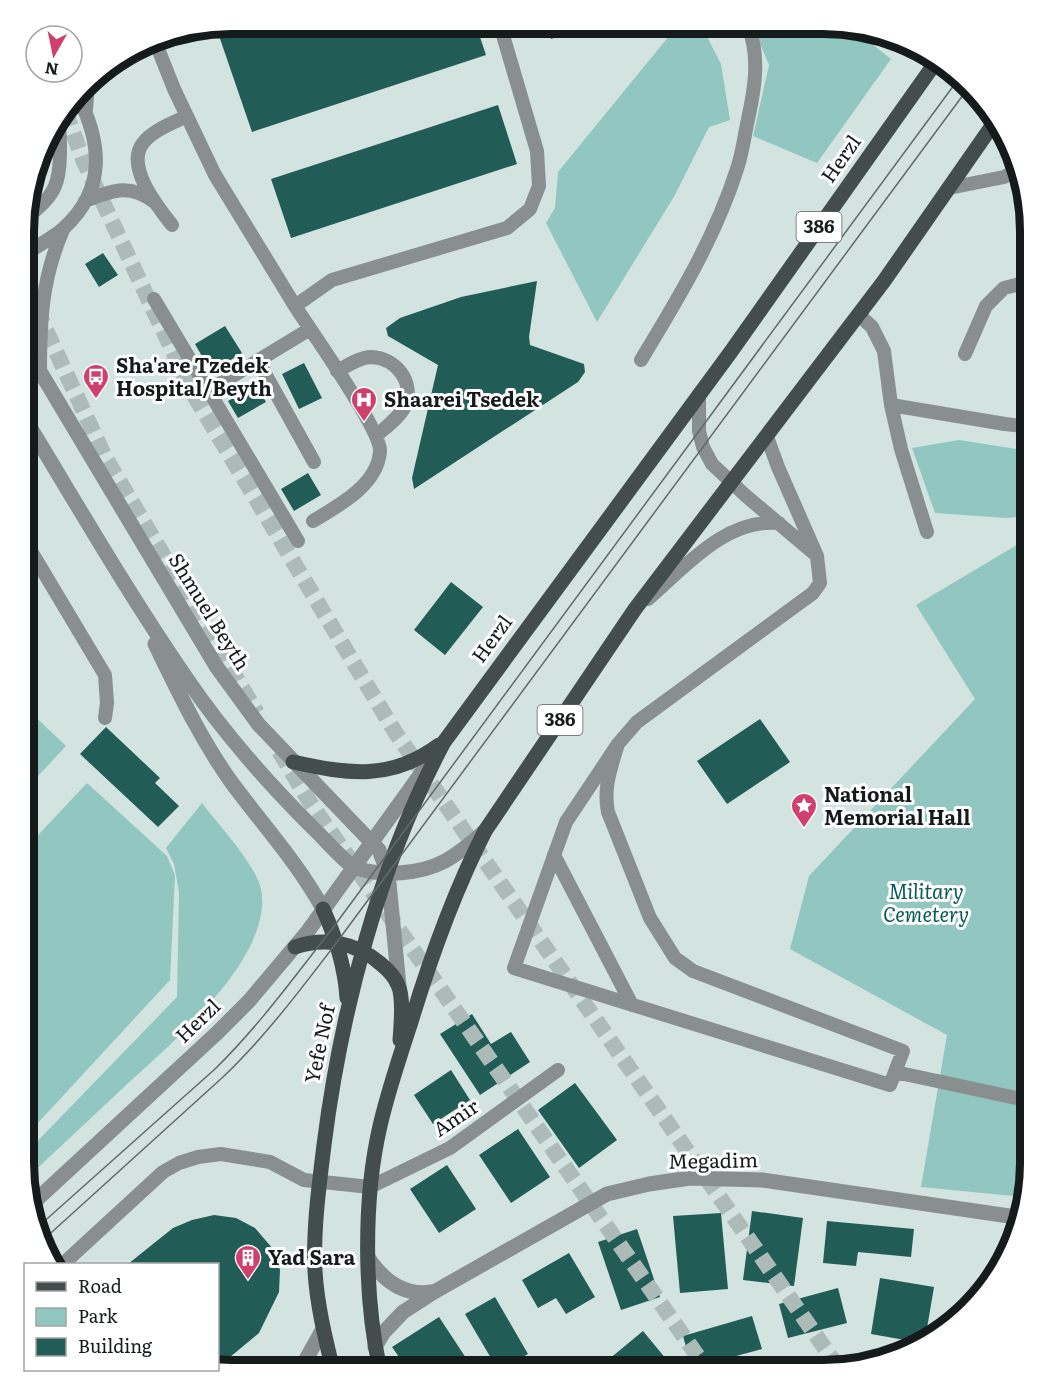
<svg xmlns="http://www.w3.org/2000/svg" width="1054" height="1395" viewBox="0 0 1054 1395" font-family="Literata,serif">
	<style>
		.green { fill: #92c7c1 }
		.building { fill: #215c57 }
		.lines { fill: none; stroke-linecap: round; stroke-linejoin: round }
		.trunk-tunnel { stroke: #adbbb8; stroke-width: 16; stroke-dasharray: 16 8; stroke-linecap: butt }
		.service { stroke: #888f8e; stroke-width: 14 }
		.minor { stroke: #888f8e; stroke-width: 15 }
		.tertiary { stroke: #888f8e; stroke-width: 15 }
		.primary { stroke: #434e4c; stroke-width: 15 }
		.tram { stroke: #606a68; stroke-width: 1.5 }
		.labels { text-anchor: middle; stroke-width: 6; stroke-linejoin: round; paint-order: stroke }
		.shield { fill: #fff; stroke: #5b5f5f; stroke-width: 1.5 }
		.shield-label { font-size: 18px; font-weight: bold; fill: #151b1a }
		.street-label { font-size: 20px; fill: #151b1a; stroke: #fff }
		.poi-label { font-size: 20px; font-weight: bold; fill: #151b1a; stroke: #fff; text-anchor: start }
		.park-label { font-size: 20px; font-style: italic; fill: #055c55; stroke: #fff }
		.rim { fill: none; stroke: #151b1a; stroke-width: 8 }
	</style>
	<rect width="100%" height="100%" fill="#d3e3e0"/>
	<path class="green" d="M678,25H701L721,64L730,120L709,127L675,195L597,322L546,223L555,208L558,172Z
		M753,26H849L891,59L817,163L753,136L769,65Z
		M959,440L1030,451V516L1006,518L935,513L912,448Z
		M1030,537V1177L1023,1197L921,1187L947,1035L790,949L809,876L975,699L916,605Z
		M25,707L66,746L25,790Z
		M87,783L167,856L175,875L170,980L24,1138L25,849Z
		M202,803C218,824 256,865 261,889C274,959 169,1045 123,1088C91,1118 59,1148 27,1178L24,1155L177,997L179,892L174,864L166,848Z"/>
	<path class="building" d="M232,24L476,25L486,55L252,132L216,27Z
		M546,25H591L551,39Z
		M498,105L517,164L291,238L271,179Z
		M103,253L118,275L99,287L85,264Z
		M537,281L529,337L530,345L584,364L585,372L578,382L414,489L412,478L438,365L388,336L386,328L400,318L461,297Z
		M225,326L242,353L211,372L195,344Z
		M304,363L322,398L299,409L282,374Z
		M256,386L266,402L238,418L228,401Z
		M308,473L321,495L294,511L281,489Z
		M451,582L483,607L445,655L414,630Z
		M760,719L790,762L727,804L697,761Z
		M106,727L160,778L155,783L179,806L158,827L80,754Z
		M472,1014L491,1044L511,1032L530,1062L480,1095L440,1034Z
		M451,1070L470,1100L433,1124L414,1095Z
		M575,1083L617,1140L579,1168L538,1110Z
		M518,1129L550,1177L511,1203L479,1155Z
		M447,1165L476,1209L439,1233L410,1189Z
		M752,1211L803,1218L794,1286L743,1280Z
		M721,1213L728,1289L680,1293L673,1216Z
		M214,1215L236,1218L255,1228L273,1249L280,1270L279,1292L259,1333L218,1367V1264H128L173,1228L192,1220Z
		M827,1221L914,1229L911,1257L858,1252L856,1266L823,1263Z
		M637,1229L660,1297L621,1310L598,1242Z
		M569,1253L595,1297L566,1314L556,1298L538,1308L522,1280Z
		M880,1278L934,1287L925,1340L922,1343L871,1334Z
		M838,1288L847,1323L788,1338L779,1304Z
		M495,1297L528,1354L501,1370H498L465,1314Z
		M752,1316L762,1349L692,1368L683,1336Z
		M439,1317L466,1358L448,1370H408L392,1347Z
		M643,1331L676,1371L617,1370L608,1360Z"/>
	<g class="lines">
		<path class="trunk-tunnel" d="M65,111L84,162L192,392L395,732L838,1367
			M26,287L105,457L257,713
			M279,751L311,804L708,1371"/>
		<path class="service" d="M155,41L174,89L215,175L295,306L332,280L507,228L530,209L539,186L537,151L500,25
			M86,110L88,84
			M949,188L1004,177L1016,171
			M85,201C112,191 128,183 153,201
			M26,218C36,210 50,199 55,186C62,170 60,138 59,119
			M172,225C157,206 125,166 143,143C153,130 173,123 187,116
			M26,254C38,245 53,238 64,228C106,189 102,144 78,96
			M154,299L298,541
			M295,306C310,330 381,429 380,451C378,485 338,506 313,521
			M859,315L872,327L884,351L891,405L901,449L927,532
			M965,354L986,306L1004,288L1024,283L1030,287
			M641,360C678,299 715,238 737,169C742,155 744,139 747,124C754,92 761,58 748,26
			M258,361L314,462
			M40,371C40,320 42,278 63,230
			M337,371C347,366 360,357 371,357C396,358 415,382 405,406C399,418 386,427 376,436
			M208,391L310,329
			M699,394V431L703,447L712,464L745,495L816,555
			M891,405L1005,424L1030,427
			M25,541L105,675L107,703L105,718
			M648,599C685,567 726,518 779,523
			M618,744C611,767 603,788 608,812L650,918L675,958L693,971L903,1051L890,1085L514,968L566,822L618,744L637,722L813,593L820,583L817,556L778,467L767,437
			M554,855L632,1005
			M895,1072L1030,1101
			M63,1264L163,1172L179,1163L198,1157L221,1154L270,1162L304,1180L370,1187L450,1148L558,1070"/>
		<path class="minor" d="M369,1259C384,1281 404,1296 431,1292
			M375,1347L384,1332L403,1312L434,1292L607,1194L649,1184L690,1178L762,1180L1016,1217
			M300,1370L323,1329"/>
		<path class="tertiary" d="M26,348L216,666L259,725L379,850L388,873L399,986
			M25,419C78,506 129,595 187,679C223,732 267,782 313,828C322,836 347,865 356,868C382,877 421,874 445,861C460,853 472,842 485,831
			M155,644C178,691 201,740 232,783C263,825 298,863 323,909
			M33,1203L217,1033L249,1001L308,931L428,764"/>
		<path class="primary" d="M293,762C348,774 391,781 439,745
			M323,909C336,938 345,967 347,998
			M295,947C325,937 356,942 381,964C387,969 395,977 398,985C404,997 401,1026 400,1040
			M333,1370C325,1337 317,1305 315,1271C313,1229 319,1186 324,1145C341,1010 380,862 444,742L730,353L938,59
			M380,1370C364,1297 363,1199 380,1126C388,1091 400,1056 411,1022C431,956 454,892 485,831L635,609L884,281L994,123"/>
		<path class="tram" d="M39,1226L215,1069C259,1026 294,977 332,929L957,81
			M42,1241L223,1077C266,1036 301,989 337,942L966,91"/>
	</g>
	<defs>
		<symbol id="bus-pin" viewBox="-11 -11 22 30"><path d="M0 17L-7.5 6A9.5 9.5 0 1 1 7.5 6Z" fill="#cf416c" stroke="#fff"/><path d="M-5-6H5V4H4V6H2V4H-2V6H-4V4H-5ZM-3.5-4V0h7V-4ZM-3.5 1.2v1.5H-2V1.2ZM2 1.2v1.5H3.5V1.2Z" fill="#fff"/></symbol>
		<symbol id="hospital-pin" viewBox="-11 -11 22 30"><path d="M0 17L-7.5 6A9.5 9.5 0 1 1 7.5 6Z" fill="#cf416c" stroke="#fff"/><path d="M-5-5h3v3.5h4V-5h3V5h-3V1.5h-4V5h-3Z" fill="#fff"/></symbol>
		<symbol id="sight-pin" viewBox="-11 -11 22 30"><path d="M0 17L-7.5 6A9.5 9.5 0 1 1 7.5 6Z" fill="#cf416c" stroke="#fff"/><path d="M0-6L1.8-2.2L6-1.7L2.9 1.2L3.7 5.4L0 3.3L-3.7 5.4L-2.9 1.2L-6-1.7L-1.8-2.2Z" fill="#fff"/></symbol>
		<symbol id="building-pin" viewBox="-11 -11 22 30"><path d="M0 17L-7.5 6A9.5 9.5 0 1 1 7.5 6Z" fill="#cf416c" stroke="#fff"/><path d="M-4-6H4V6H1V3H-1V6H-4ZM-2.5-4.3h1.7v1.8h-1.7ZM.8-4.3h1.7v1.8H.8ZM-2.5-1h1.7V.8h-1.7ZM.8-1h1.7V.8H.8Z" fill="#fff"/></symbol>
	</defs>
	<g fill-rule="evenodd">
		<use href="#bus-pin" x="81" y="362" width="30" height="40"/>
		<use href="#hospital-pin" x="349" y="385" width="30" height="40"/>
		<use href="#sight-pin" x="789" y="791" width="30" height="40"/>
		<use href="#building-pin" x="233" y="1243" width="30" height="40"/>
	</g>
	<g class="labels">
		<g class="shield">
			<rect x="796.5" y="212" width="45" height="30" rx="4.5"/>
			<rect x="537.5" y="705" width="45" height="30" rx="4.5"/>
		</g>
		<g class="shield-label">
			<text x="819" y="233">386</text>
			<text x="560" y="726">386</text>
		</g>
		<g class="street-label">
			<text transform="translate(841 159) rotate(-55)" y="7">Herzl</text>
			<text transform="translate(209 612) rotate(58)" y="7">Shmuel Beyth</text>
			<text transform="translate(492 639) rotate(-54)" y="7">Herzl</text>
			<text transform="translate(198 1021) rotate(-44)" y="7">Herzl</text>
			<text transform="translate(320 1044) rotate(-78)" y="7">Yefe Nof</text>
			<text transform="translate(456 1118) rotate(-34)" y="7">Amir</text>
			<text transform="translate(713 1161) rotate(-1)" y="7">Megadim</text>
		</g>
		<g class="poi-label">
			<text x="116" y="373">Sha'are Tzedek<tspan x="116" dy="23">Hospital/Beyth</tspan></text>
			<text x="384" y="407">Shaarei Tsedek</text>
			<text x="824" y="802">National<tspan x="824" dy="23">Memorial Hall</tspan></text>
			<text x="268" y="1265">Yad Sara</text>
		</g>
		<g class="park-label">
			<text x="926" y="899">Military<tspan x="926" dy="23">Cemetery</tspan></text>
		</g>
	</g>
	<path d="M0 0H1054V1395H0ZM231 34H823A197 197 0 0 1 1020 231V1163A197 197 0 0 1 823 1360H231A197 197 0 0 1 34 1163V231A197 197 0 0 1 231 34Z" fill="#fff" fill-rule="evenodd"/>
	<path class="rim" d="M231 34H823A197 197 0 0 1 1020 231V1163A197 197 0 0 1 823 1360H231A197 197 0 0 1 34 1163V231A197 197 0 0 1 231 34Z"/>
	<rect x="24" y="1263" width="195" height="108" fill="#ffffff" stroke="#a1a4a3" stroke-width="1.5"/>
	<rect x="36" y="1282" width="30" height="9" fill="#434e4c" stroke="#a1a4a3" stroke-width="1.5"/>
	<text x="78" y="1293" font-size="18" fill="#151b1a">Road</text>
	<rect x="36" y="1308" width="30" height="18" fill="#92c7c1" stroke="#a1a4a3" stroke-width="1.5"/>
	<text x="78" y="1323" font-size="18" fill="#151b1a">Park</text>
	<rect x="36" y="1338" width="30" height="18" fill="#215c57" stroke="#a1a4a3" stroke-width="1.5"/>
	<text x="78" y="1353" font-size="18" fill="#151b1a">Building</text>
	<g transform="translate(54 54) rotate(189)"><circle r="28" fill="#ffffff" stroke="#a1a4a3" stroke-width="1.5"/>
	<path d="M0-4.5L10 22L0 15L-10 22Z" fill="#cf416c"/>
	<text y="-9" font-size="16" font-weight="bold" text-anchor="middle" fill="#151b1a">N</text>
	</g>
</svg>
